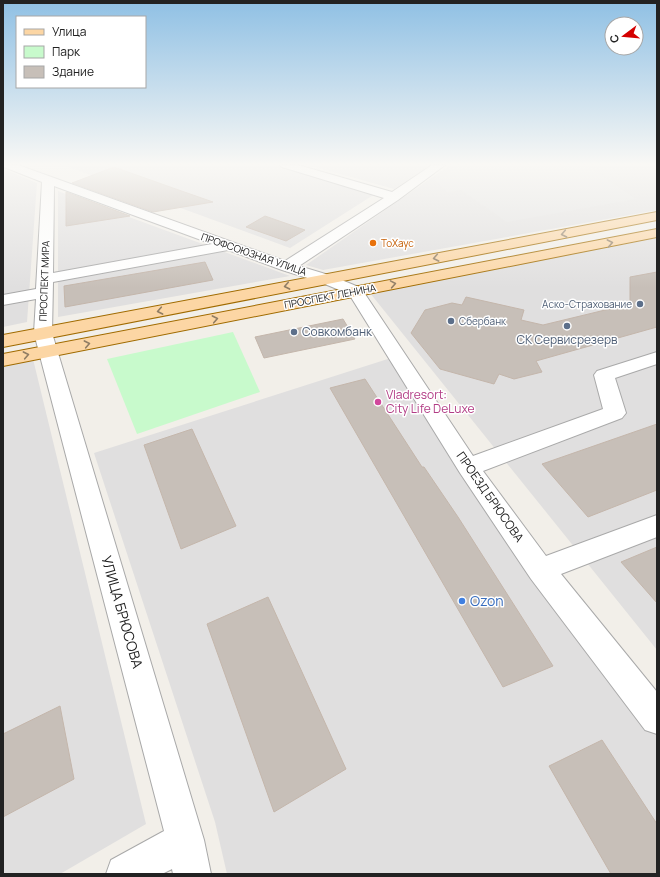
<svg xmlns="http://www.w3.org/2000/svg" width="660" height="877" viewBox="0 0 660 877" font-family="Manrope,sans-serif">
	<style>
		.residential { fill: #e0dfdf }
		.park { fill: #c8facc }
		.parking { fill: #e2e2e2 }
		.building { fill: #c7bfb8; stroke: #c4b6ab }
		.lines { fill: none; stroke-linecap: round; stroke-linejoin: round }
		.minor-casing { stroke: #a9a9a9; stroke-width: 2 }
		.major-casing { stroke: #a06b00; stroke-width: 2 }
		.minor { fill: #fff; fill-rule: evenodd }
		.major { fill: #fcd6a4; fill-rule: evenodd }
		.oneway { stroke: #8f7c63 }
		.food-dot { fill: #e8710a; stroke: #fff; stroke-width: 1.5 }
		.service-dot { fill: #5c6f8a; stroke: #fff; stroke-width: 1.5 }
		.hotel-dot { fill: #d1479c; stroke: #fff; stroke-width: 1.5 }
		.shop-dot { fill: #3f7fe0; stroke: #fff; stroke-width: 1.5 }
		.labels { text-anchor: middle; stroke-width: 3; stroke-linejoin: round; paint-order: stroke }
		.far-food-label { font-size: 10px; fill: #c56008; stroke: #fff; text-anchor: start }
		.far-street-label { font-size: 10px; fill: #222; stroke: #fff }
		.far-service-label { font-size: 10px; fill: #4e5e75; stroke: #fff; text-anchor: end }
		.service-label { font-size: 12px; fill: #4e5e75; stroke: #fff; text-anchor: start }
		.hotel-label { font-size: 12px; fill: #b23c85; stroke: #fff; text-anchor: start }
		.street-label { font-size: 12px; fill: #222; stroke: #fff }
		.near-shop-label { font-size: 14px; fill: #366cbe; stroke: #fff; text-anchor: start }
		.near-street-label { font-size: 14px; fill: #222; stroke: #fff }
	</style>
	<rect width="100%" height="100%" fill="#f2efe9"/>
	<path class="residential" d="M63,165H273L375,194L290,248Z
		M308,165H431L394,189Z
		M450,165H649L657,169V210L323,270L306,265Z
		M3,169L37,183L27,322L3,327Z
		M58,191L290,276L58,317Z
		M657,238V650L370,293Z
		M394,357L657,719V874H227L215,822L94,453Z
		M33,359L146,824L60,874H3V365Z"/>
	<path class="park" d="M233,332L260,392L137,434L107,359Z"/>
	<path class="parking" d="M461,165H585L636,199L507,222L461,190L447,192L435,180Z"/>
	<path class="building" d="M114,167L173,188L213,202L153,212L72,183Z
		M66,192L130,216L66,226Z
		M265,216L305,230L286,241L246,227Z
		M205,262L213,280L65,307L64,286Z
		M657,272V327L536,361L542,372L514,379L499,374L494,384L440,369L411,333L425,310L452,303L462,305L466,297L524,310L521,320L543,325L630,304V277Z
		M343,319L355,339L264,358L255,337Z
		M365,379L422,467H424L458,517L553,666L503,687L330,388Z
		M657,424V490L588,517L542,464Z
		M192,429L236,526L181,549L144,445Z
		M657,547V603L621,562Z
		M268,597L346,769L274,812L207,624Z
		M60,706L74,779L3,817V734Z
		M602,740L657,824V874H611L549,766Z"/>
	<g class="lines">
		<defs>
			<path id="minor" d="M3,165H18L285,261L384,198L282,167L280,165H298L392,192L432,165H445L398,200L299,266L332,276L361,288L473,456L603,409L594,375L597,371L657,352V364L615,378L626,413L622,418L483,471L546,556L657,515V537L561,574L657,692V734L645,730L531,579L460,473L349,294L320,282L282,270L228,250L53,282L52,333L204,840L211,874H173L172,869L162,874H106L111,860L164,831L34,333L36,299L3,305V295L36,289L42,182L4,167ZM54,186L212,244L53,273Z"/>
			<path id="major" d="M657,212V220L3,347V335Z
				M657,229V237L3,366V354Z"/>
		</defs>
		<use href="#minor" class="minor-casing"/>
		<use href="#major" class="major-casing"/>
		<use href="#minor" class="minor"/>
		<use href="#major" class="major"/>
	</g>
	<defs><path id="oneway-chevron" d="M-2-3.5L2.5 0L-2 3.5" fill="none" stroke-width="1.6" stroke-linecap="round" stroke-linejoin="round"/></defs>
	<g class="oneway">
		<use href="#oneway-chevron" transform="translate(564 234) rotate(169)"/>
		<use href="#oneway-chevron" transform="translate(610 243) rotate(-11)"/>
		<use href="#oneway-chevron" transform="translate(436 258) rotate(169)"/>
		<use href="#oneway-chevron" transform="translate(393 284) rotate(-10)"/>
		<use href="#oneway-chevron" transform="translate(287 286) rotate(169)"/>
		<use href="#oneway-chevron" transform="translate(160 311) rotate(169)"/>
		<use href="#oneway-chevron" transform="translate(215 319) rotate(-11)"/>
		<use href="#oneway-chevron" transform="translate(87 344) rotate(-11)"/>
		<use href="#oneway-chevron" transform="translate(26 355) rotate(-11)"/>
	</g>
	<linearGradient id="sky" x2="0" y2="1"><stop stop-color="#8fc0e4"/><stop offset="0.57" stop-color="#f9f8f5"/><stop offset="1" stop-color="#f9f8f5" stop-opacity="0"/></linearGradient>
	<rect width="660" height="288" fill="url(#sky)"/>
	<circle class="food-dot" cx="373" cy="243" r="4"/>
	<g class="service-dot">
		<circle cx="640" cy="304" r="4"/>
		<circle cx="451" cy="321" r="4"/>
		<circle cx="567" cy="326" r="4"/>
		<circle cx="294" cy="332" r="4"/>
	</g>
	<circle class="hotel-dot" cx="378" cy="402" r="4"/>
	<circle class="shop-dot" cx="462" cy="601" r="4"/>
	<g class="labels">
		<g class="far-food-label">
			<text x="381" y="247">ТоХаус</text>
		</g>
		<g class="far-street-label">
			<text transform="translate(254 254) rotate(19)" y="4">ПРОФСОЮЗНАЯ УЛИЦА</text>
			<text transform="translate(44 281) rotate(-88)" y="4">ПРОСПЕКТ МИРА</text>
			<text transform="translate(330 296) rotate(-11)" y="4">ПРОСПЕКТ ЛЕНИНА</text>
		</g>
		<g class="far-service-label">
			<text x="632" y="308">Аско-Страхование</text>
			<text x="459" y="325" text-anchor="start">Сбербанк</text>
		</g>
		<g class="service-label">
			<text x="302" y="336">Совкомбанк</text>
			<text x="567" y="344" text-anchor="middle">СК Сервисрезерв</text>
		</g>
		<g class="hotel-label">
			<text x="386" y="399">Vladresort:<tspan x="386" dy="14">City Life DeLuxe</tspan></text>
		</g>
		<g class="street-label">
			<text transform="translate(490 497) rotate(55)" y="4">ПРОЕЗД БРЮСОВА</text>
		</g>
		<g class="near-shop-label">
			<text x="470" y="606">Ozon</text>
		</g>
		<g class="near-street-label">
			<text transform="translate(122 612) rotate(74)" y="5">УЛИЦА БРЮСОВА</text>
		</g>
	</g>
	<rect width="660" height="877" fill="none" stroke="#222222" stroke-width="8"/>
	<rect x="16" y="16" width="130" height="72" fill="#ffffff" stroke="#a7a7a7"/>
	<rect x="24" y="29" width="20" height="6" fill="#fcd6a4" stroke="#a7a7a7"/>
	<text x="52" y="36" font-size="12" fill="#222222">Улица</text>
	<rect x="24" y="46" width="20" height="12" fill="#c8facc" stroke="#a7a7a7"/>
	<text x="52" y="56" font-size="12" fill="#222222">Парк</text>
	<rect x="24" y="66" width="20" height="12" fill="#c7bfb8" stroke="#a7a7a7"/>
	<text x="52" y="76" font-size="12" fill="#222222">Здание</text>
	<g transform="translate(624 36) rotate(254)"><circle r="19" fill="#ffffff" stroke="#a7a7a7"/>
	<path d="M0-3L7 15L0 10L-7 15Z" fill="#d40000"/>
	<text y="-6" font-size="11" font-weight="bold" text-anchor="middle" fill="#222222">С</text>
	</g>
</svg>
